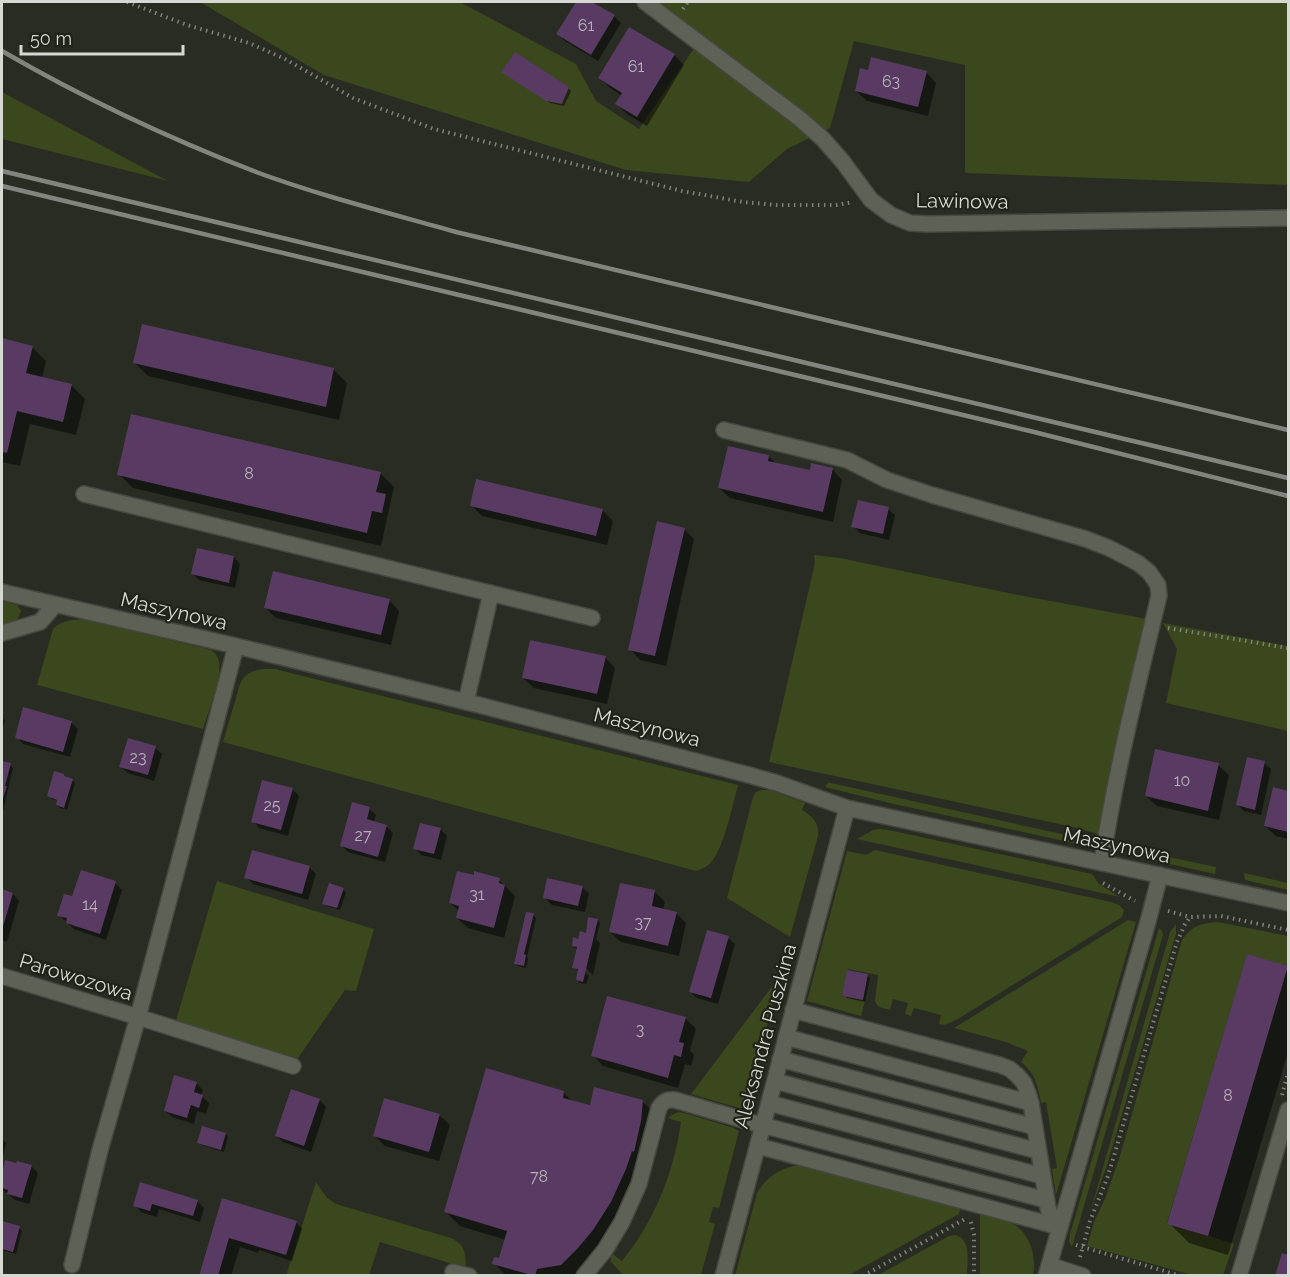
<svg xmlns="http://www.w3.org/2000/svg" width="1290" height="1277" viewBox="0 0 1290 1277" font-family="Raleway,sans-serif">
	<style>
		.green { fill: #3b471d }
		.shadow { fill: #0007 }
		.building { fill: #593a63 }
		.lines { fill: none; stroke-linecap: round; stroke-linejoin: round }
		.minor-casing { stroke: #44483f; stroke-width: 18 }
		.path { stroke: #7f827a; stroke-width: 4; stroke-dasharray: 1.5 4.5; stroke-linecap: butt }
		.minor { stroke: #5e6256; stroke-width: 15 }
		.rail { stroke: #82857d; stroke-width: 4.5 }
		.labels { text-anchor: middle; stroke-width: 4.5; stroke-linejoin: round; paint-order: stroke }
		.number-label { font-size: 16px; fill: #b7b1b6 }
		.street-label { font-size: 20px; fill: #d6d9d2; stroke: #1f2318 }
	</style>
	<rect width="100%" height="100%" fill="#292c22"/>
	<path class="green" d="M200,2H460L576,64L596,101L639,129L699,41L645,2H1288V185L965,173V65L854,41L830,128L787,149L749,182L626,170L324,75Z
		M2,92L168,181L2,139Z
		M814,555L840,558L1013,594L1147,619L1098,834L1073,827L769,762L815,563Z
		M2,601L17,605L21,611C18,622 12,624 2,627Z
		M84,619L211,650C216,654 218,656 219,662C222,678 208,712 203,729L37,685L53,629C62,620 72,620 84,619Z
		M1163,623L1288,646V731L1166,703L1177,649Z
		M263,669H275L738,785C733,804 724,847 712,861C708,866 703,869 696,871L223,742L240,684C245,673 252,671 263,669Z
		M828,783H831L1098,842L1095,845L1087,846L894,804L825,787Z
		M762,790H770L805,803L802,810C813,817 819,822 818,836L790,937L727,898L753,797L756,792Z
		M880,829L889,830L1092,874L1099,884L1120,897L857,839L873,830Z
		M875,850L1111,902L1119,905L1124,910L1122,917L958,1019L945,1025L939,1024L941,1015L914,1008L911,1016L905,1014L908,1003L893,999L890,1010C883,1008 877,1008 875,1001L878,975L848,969L842,996L865,1001L861,1016L807,1001L847,851L866,855Z
		M1145,852L1216,867L1215,874L1147,859Z
		M1244,873L1288,883V890L1245,880Z
		M217,881L374,929L356,991L345,990L298,1058L175,1024Z
		M1128,920L1136,922L1056,1195L1052,1169L1057,1168L1046,1102L1041,1103C1038,1086 1035,1073 1021,1062L1028,1051L1006,1042L954,1028Z
		M1218,922L1288,936V966L1247,955L1167,1223L1234,1244L1223,1275H1192L1087,1246L1094,1222L1105,1199L1119,1159L1182,940C1193,925 1200,924 1218,922Z
		M1176,924V934L1106,1168L1090,1213L1170,932Z
		M1159,928L1162,931L1163,935L1072,1247L1069,1242L1070,1234Z
		M780,976L745,1108H739L691,1094Z
		M678,1112L684,1113L734,1128L739,1131L719,1208L713,1207L709,1222L715,1224L701,1275H623L611,1262L610,1252L622,1261C654,1222 674,1172 681,1122L670,1119L668,1117Z
		M794,1166H804L961,1207L959,1214L849,1275L735,1276L757,1193C766,1178 777,1170 794,1166Z
		M316,1182L327,1198L336,1204L451,1238C466,1246 465,1252 466,1268L380,1242L369,1275L286,1276Z
		M980,1212C989,1215 1000,1217 1009,1221C1029,1231 1037,1254 1033,1275H980Z
		M955,1235C972,1239 967,1262 967,1275H878L949,1236Z"/>
	<path class="shadow" d="M578,2H590L614,16L621,23L598,61L565,41L558,34Z
		M674,55L684,65L647,126L628,115L617,104L622,96L610,88L600,78Z
		M926,72L936,83L928,116L867,101L856,91Z
		M506,74L568,88L571,91L564,106L550,103Z
		M2,340L32,347L46,361L42,378L71,385L85,399L76,435L30,424L20,466L2,462Z
		M134,362L333,369L347,383L339,420L148,376Z
		M768,456L777,464L811,472L832,469L842,480L833,522L730,498L719,488Z
		M380,473L394,487L381,546L133,488L119,474Z
		M472,506L602,510L613,521L607,545L482,516Z
		M888,509L895,515L889,540L860,533L853,526Z
		M684,529L694,539L666,666L640,660L630,649Z
		M234,557L240,564L235,588L199,580L193,574Z
		M389,600L399,611L391,645L276,618L266,608Z
		M605,657L615,668L607,704L534,688L523,678Z
		M2,717L5,720L2,731Z
		M71,722L78,729L70,757L23,744L17,737Z
		M155,748L162,754L154,781L128,773L121,767Z
		M2,762L10,765L13,768L2,815Z
		M1264,763L1271,769L1261,815L1244,811L1237,804Z
		M1218,765L1229,775L1219,820L1157,806L1146,796Z
		M67,779L72,780L75,783L67,810L60,808L57,805L58,801L52,799L49,796Z
		M292,789L299,796L288,836L259,828L253,821Z
		M1274,789L1288,793V839L1276,836L1265,826Z
		M369,809L376,815L374,823L386,826L393,833L385,862L348,852L342,846Z
		M440,829L447,836L441,860L421,855L415,848Z
		M309,867L316,874L308,900L253,884L246,877Z
		M499,880L515,896L504,938L468,928L457,918L459,911L450,903Z
		M115,883L122,890L106,940L74,929L59,915L73,898Z
		M621,884L655,892L665,902L663,910L676,913L686,923L679,956L621,942L610,932Z
		M582,887L589,894L585,912L552,905L545,898Z
		M2,889V891L13,894L19,901L7,942L2,940Z
		M343,889L346,892L340,910L327,906L324,903Z
		M533,915L536,918L527,957L528,959L526,968L518,966L516,964Z
		M597,920L600,923L596,939L600,943L593,975L582,964L579,967L589,976L586,984L580,983L577,980L579,972L574,967L578,950L573,946L587,935Z
		M728,938L735,944L718,1004L697,998L690,992Z
		M1287,968L1288,969V1052L1228,1255L1189,1243L1169,1223Z
		M867,975L870,978L865,1002L847,998L844,995Z
		M685,1018L696,1029L690,1050L694,1055L691,1066L685,1064L678,1088L603,1066L593,1055Z
		M196,1083L203,1090L201,1096L209,1103L206,1114L197,1111L194,1124L172,1117L165,1111Z
		M563,1092L573,1102L591,1107L643,1102L657,1116L625,1216L578,1276H506L494,1263L500,1260L506,1240L460,1226L446,1212Z
		M320,1100L326,1107L311,1152L283,1142L276,1136Z
		M439,1115L450,1125L439,1161L385,1146L375,1136Z
		M226,1134L228,1137L224,1152L202,1145L199,1142Z
		M2,1140L6,1143L2,1160Z
		M6,1162L31,1166L38,1173L29,1204L15,1200L2,1189V1178Z
		M141,1184L197,1201L204,1208L200,1222L159,1209L157,1217L141,1212L135,1205Z
		M223,1200L296,1222L302,1229L292,1261L259,1250L258,1253L240,1247L231,1276H201Z
		M2,1223L19,1228L22,1231L16,1254L2,1250Z"/>
	<path class="building" d="M576,2H592L615,15L591,55L556,34Z
		M629,27L675,54L637,117L615,104L622,93L598,78Z
		M515,52L569,87L562,104L546,101L501,72Z
		M871,57L927,71L918,107L855,91L860,68L868,70Z
		M142,324L334,368L326,407L133,363Z
		M2,338L33,346L26,373L72,384L63,422L17,411L7,453L2,452Z
		M131,414L381,472L376,492L386,494L382,513L372,511L367,533L117,475Z
		M728,446L769,455L768,461L810,470L811,463L833,468L823,512L718,488Z
		M476,479L603,509L596,536L470,506Z
		M858,500L889,507L883,534L851,527Z
		M657,521L685,528L655,656L628,650Z
		M197,548L234,556L229,583L191,574Z
		M273,571L390,599L381,635L264,608Z
		M530,640L606,656L597,694L522,678Z
		M23,707L72,721L63,752L15,738Z
		M128,738L156,746L148,775L119,767Z
		M1155,749L1219,763L1208,811L1145,796Z
		M1247,757L1265,761L1255,810L1236,805Z
		M2,761L11,763L5,786H7L2,802Z
		M54,771L64,774V776L73,779L64,808L56,805L57,800L47,796Z
		M262,780L293,788L281,830L251,822Z
		M1273,787L1288,791V832L1264,826Z
		M352,802L370,807L367,819L387,825L378,857L340,846Z
		M420,823L441,828L434,854L413,849Z
		M252,850L310,866L302,894L244,878Z
		M81,870L116,881L100,934L66,923L67,918L57,916L64,894L72,896Z
		M457,871L474,875V871L500,878L499,883L505,885L494,928L456,918L459,906L449,903Z
		M547,878L583,886L578,906L543,898Z
		M329,883L344,888L337,908L322,904Z
		M620,883L655,890L652,906L677,912L668,946L609,932Z
		M2,889L13,893L2,930Z
		M526,912L534,913L524,954L526,955L524,966L514,964Z
		M588,917L598,919L583,982L576,980L578,969L572,968L577,947L572,946L573,937L578,939L580,931L586,933Z
		M707,930L729,936L711,998L689,992Z
		M1247,954L1288,966L1208,1236L1167,1224Z
		M847,970L868,974L863,1000L842,996Z
		M607,996L686,1017L679,1042L684,1043L681,1057L674,1055L668,1078L591,1056Z
		M486,1068L564,1091L563,1098L590,1105L594,1087L643,1100L641,1121L634,1152L632,1151L626,1169L611,1202L593,1230L578,1248L561,1265L537,1269L535,1276L492,1264L494,1257L499,1258L507,1231L444,1212Z
		M174,1075L197,1082L194,1092L203,1095L199,1108L191,1105L187,1118L164,1111Z
		M291,1089L320,1099L304,1146L275,1136Z
		M384,1098L440,1114L429,1152L373,1136Z
		M202,1126L226,1133L221,1150L197,1143Z
		M5,1160L16,1163L17,1161L32,1165L22,1198L7,1194L8,1190L2,1188V1173Z
		M140,1182L198,1200L193,1216L152,1204L150,1211L133,1206Z
		M222,1198L297,1221L286,1255L229,1238L218,1276H199Z
		M2,1221L20,1226L13,1252L2,1249Z
		M1282,1253L1288,1255V1276H1275Z"/>
	<g class="lines">
		<defs>
			<path id="minor" d="M645,2L799,118L823,139L843,162L871,200L891,215L910,223L928,224L1288,218
				M724,430L847,460L887,480L932,495L1086,539L1109,548L1138,563L1149,572L1158,585L1159,596C1138,684 1115,773 1102,863
				M84,494L592,618
				M2,592L236,646L479,705L749,775L777,783L847,808L1288,903
				M2,633L40,622L55,605
				M466,702L491,593
				M2,976L138,1017L293,1066
				M793,1010L1000,1065L1010,1069L1017,1075L1024,1083L1028,1093L1031,1103L1048,1208L1051,1216L1060,1227
				M786,1037L1031,1103
				M780,1059L1035,1127
				M775,1081L1038,1151
				M769,1103L1042,1176
				M758,1146L1060,1227
				M72,1265L100,1150L138,1017L236,646
				M1049,1265L1083,1276
				M453,1272L469,1276
				M584,1276L605,1250L622,1222L639,1184L659,1108C663,1101 667,1099 675,1100L747,1121L1046,1200
				M723,1276L847,808
				M1046,1276L1149,918L1160,875
				M1239,1276L1288,1110"/>
		</defs>
		<use href="#minor" class="minor-casing"/>
		<path class="path" d="M127,2L187,25L249,43L285,59L353,98L434,129L682,191L743,202L776,205H836L853,202
			M683,9L688,2
			M1168,628L1288,648
			M1103,883L1135,901
			M1168,911L1190,917L1221,916L1288,930
			M1282,1095L1288,1073
			M971,1222L974,1235V1276
			M1076,1245L1181,1276
			M1080,1257L1090,1221L1108,1176L1177,942L1185,924L1190,917
			M863,1276L965,1219"/>
		<use href="#minor" class="minor"/>
		<path class="rail" d="M2,51C83,98 168,138 256,172C321,196 389,213 456,232L1288,430
			M2,171L1288,478
			M2,186L1034,432L1288,496"/>
	</g>
	<g class="labels">
		<g class="number-label">
			<text x="586" y="31">61</text>
			<text x="636" y="72">61</text>
			<text x="891" y="87">63</text>
			<text x="249" y="479">8</text>
			<text x="138" y="763">23</text>
			<text x="1182" y="786">10</text>
			<text x="272" y="811">25</text>
			<text x="363" y="841">27</text>
			<text x="477" y="900">31</text>
			<text x="90" y="910">14</text>
			<text x="643" y="928">37</text>
			<text x="640" y="1035">3</text>
			<text x="1228" y="1101">8</text>
			<text x="539" y="1182">78</text>
		</g>
		<g class="street-label">
			<text transform="translate(962 201) rotate(1)" y="7">Lawinowa</text>
			<text transform="translate(174 611) rotate(13)" y="7">Maszynowa</text>
			<text transform="translate(647 727) rotate(14)" y="7">Maszynowa</text>
			<text transform="translate(1117 845) rotate(12)" y="7">Maszynowa</text>
			<text transform="translate(76 977) rotate(17)" y="7">Parowozowa</text>
			<text transform="translate(765 1036) rotate(-75)" y="7">Aleksandra Puszkina</text>
		</g>
	</g>
	<rect width="1290" height="1277" fill="none" stroke="#d6d9d2" stroke-width="6"/>
	<path d="M21 45v9h162v-9" fill="none" stroke="#d6d9d2" stroke-width="3"/>
	<text x="30" y="45" font-size="18" fill="#d6d9d2" stroke="#1f2318" stroke-width="4.5" paint-order="stroke">50 m</text>
</svg>
